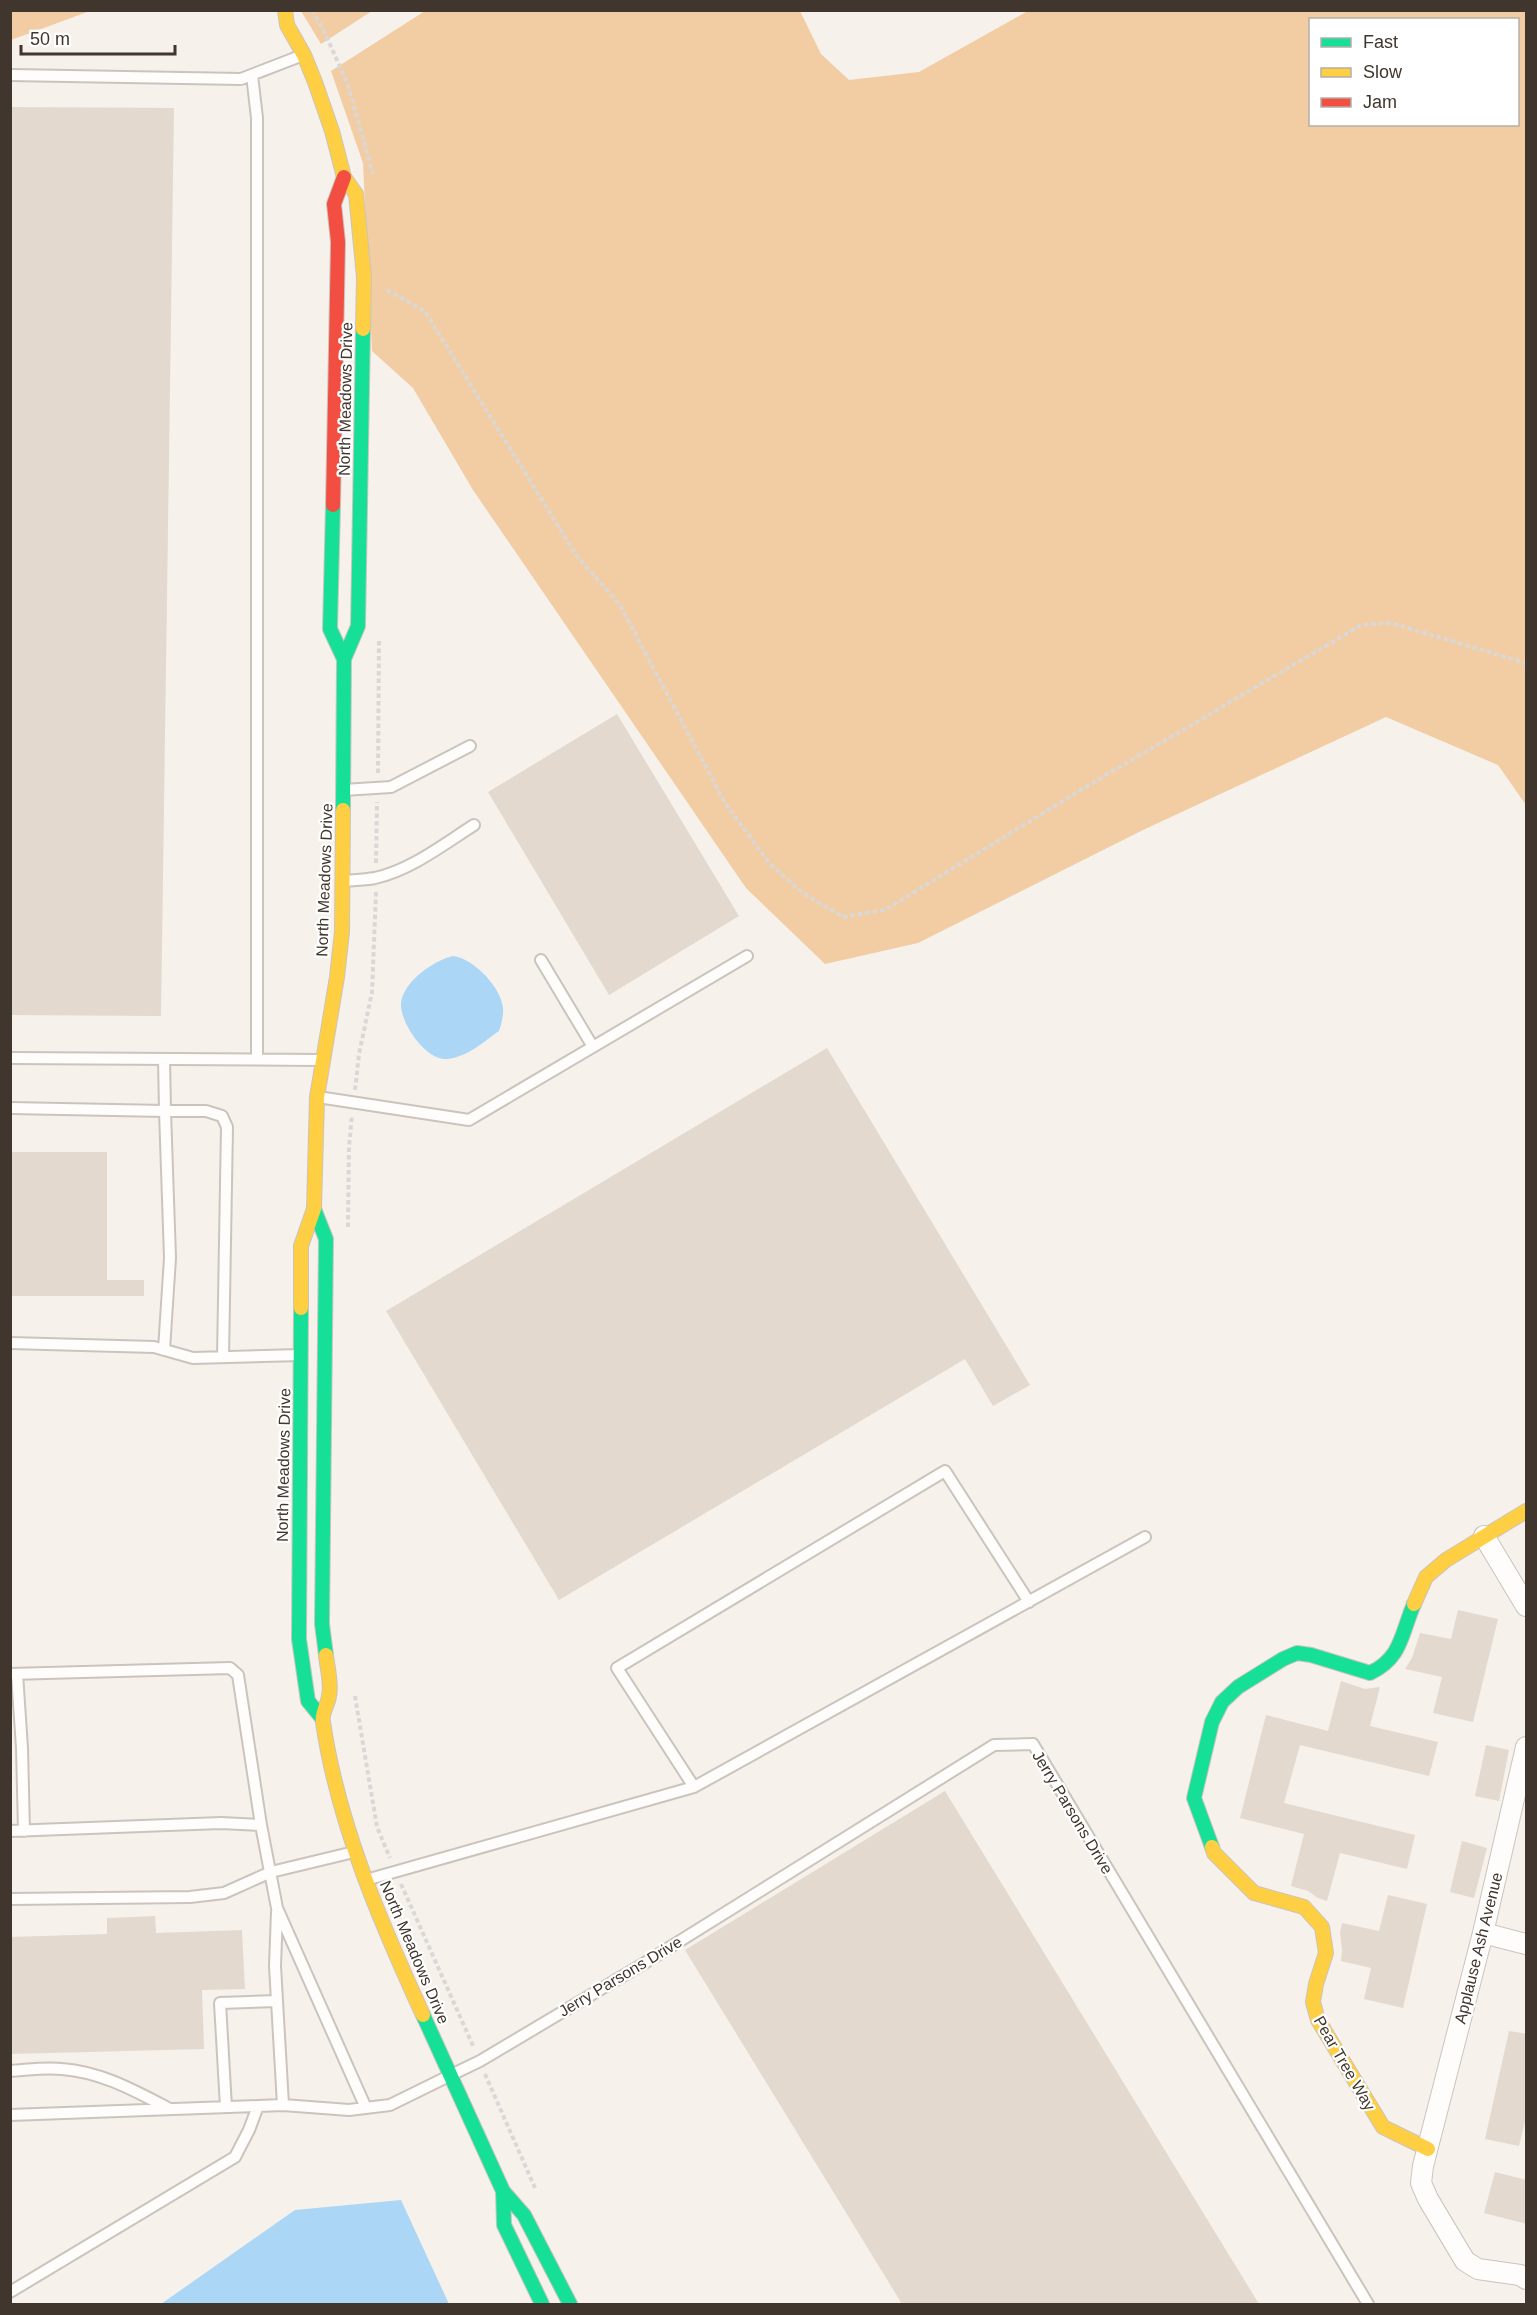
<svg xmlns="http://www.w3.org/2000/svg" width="1537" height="2315" viewBox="0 0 1537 2315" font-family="Helvetica,sans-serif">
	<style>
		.forest { fill: #f2cca2; fill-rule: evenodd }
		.water { fill: #abd6f5 }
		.building { fill: #e3d9cf }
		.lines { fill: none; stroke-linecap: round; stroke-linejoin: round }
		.lane-casing { stroke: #cbc4bd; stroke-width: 14 }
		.street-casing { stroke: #cbc4bd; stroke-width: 22 }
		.fast-casing { stroke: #cbc4bd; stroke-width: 16 }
		.slow-casing { stroke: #cbc4bd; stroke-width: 16 }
		.jam-casing { stroke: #cbc4bd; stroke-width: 16 }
		.path { stroke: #dad8d7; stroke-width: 4; stroke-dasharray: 4.5 3; stroke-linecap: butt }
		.lane { stroke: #fefdfc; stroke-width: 10 }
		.street { stroke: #fefdfc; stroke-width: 20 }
		.fast { stroke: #16e098; stroke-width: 14 }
		.slow { stroke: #ffcf43; stroke-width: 14 }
		.jam { stroke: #f24e42; stroke-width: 14 }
		.labels { text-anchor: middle; stroke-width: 4.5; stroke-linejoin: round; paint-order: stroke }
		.street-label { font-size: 16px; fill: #40362d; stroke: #fff }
	</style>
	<rect width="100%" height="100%" fill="#f6f1eb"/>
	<path class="forest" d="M11,10H90V11L11,40Z
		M301,11H372L321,44Z
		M425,11H800L821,54L849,80L919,72L1028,11H1526V805L1498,765L1386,717L1143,830L918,943L825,964L746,888L473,490L413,388L372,351L363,163L331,71ZM1310,20H1518V124H1310Z"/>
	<path class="water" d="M453,956C474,958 505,991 503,1012C503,1018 501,1025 499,1031C483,1042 468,1057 447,1059C426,1061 400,1023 401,1003C404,981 433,961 453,956Z
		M401,2200L449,2304H161L295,2210Z"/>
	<path class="building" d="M10,107L174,108L161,1016L10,1015Z
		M617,714L739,916L609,995L488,792Z
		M827,1048L1030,1385L993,1406L965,1359L559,1600L386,1311Z
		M10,1152H107V1280H144V1296H10Z
		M1458,1610L1498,1619L1473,1722L1433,1713L1442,1677L1405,1669L1412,1658L1420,1633L1451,1639Z
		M1341,1681L1365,1689L1380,1687L1370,1726L1438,1742L1429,1776L1300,1745L1284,1803L1415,1835L1407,1869L1340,1853L1327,1901L1318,1898L1308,1891L1291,1886L1304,1834L1240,1818L1266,1715L1328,1731Z
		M1486,1745L1509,1750L1499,1801L1475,1796Z
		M945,1791L1259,2304H902L685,1950Z
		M1462,1841L1487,1848L1474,1898L1450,1892Z
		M1388,1895L1427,1904L1403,2008L1364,1999L1371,1968L1341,1961L1342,1950L1340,1933L1342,1923L1379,1931Z
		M155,1916L156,1933L242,1930L245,1989L202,1990L204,2049L10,2054V1937L107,1934V1918Z
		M1509,2031L1527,2034V2113L1519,2146L1485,2139Z
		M1495,2172L1527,2180V2224L1484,2213Z"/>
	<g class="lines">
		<defs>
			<path id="lane" d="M10,75L241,79L303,55
				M252,75L257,118C256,432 259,746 257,1059
				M343,790L391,787L470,746
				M342,881C353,880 364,880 375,878C411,870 444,844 474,825
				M541,960L593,1047
				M10,1058L322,1060
				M318,1097L469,1120L747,956
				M10,1108L165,1111L164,1059
				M10,1343L154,1347L193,1358L301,1355
				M164,1350L170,1258L165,1111H206L222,1116L227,1127L223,1357
				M10,1674L230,1668L238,1675L261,1825
				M17,1674L22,1748L24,1831
				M694,1787L617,1668L945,1471L1029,1602
				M10,1831L221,1823L261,1825L277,1908L366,2108
				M366,1880L694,1787L1145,1537
				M10,1899L190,1897L224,1893L271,1872L354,1852
				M277,1912L275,1966L283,2105
				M10,2071C27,2070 45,2067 62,2069C102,2072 135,2091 170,2109
				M226,2107L220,2003L277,2001
				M10,2115L258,2106
				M10,2292L235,2157L249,2130L258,2106L283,2105L349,2110L390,2105L451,2075L480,2061L643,1964L994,1745L1033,1744L1368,2304"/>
			<path id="street" d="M1484,1536L1526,1606
				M1526,1747L1483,1933L1423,2166L1421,2183L1428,2199L1465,2261L1478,2269L1520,2275L1526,2279
				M1483,1933L1526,1944"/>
			<path id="fast" d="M333,505L330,629L344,659
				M343,810L344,659L358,626L363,329
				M314,1209L326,1239L322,1624L326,1655
				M301,1308L299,1639L308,1701L322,1718
				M1212,1847L1194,1798L1212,1722L1222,1702L1238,1687L1283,1659L1297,1653L1311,1655L1370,1673C1402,1658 1401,1634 1414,1604
				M423,2015L503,2191L524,2215L570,2304
				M503,2191L504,2225L542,2304"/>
			<path id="slow" d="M285,10L287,25L304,55L315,82L332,131L344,177L356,194L364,277L363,329
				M301,1308V1246L314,1209L317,1097L337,977L342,932L343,810
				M1414,1604L1426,1577L1446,1560L1526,1511
				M326,1655C327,1667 332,1684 329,1696C328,1705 321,1713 323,1722C338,1824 380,1921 423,2015
				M1212,1847L1214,1853L1254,1893L1304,1907L1322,1927L1326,1953L1316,1984L1313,2002L1318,2020L1383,2127L1428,2149"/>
			<path id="jam" d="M333,505L338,242L334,204L344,177"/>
		</defs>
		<use href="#lane" class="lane-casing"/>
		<use href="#street" class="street-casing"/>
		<use href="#fast" class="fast-casing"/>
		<use href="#slow" class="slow-casing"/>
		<use href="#jam" class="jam-casing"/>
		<path class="path" d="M312,10L324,31L348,85L373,174
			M387,290L425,311L576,555L620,605L725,803L770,864L803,893L843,917L885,910L1079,791L1361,625L1391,623L1526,663
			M378,773L379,640
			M376,863L377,802
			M355,1090L359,1054L372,992L376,892
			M348,1227L349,1146L352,1115
			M355,1696L377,1827L390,1858
			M401,1884L474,2048
			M485,2074L535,2188"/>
		<use href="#lane" class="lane"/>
		<use href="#street" class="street"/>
		<use href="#fast" class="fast"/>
		<use href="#slow" class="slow"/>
		<use href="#jam" class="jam"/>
	</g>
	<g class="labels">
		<g class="street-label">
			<text transform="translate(345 399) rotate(-89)" y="6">North Meadows Drive</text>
			<text transform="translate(324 880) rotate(-88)" y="6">North Meadows Drive</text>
			<text transform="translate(283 1465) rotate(-89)" y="6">North Meadows Drive</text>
			<text transform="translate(1073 1812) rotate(59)" y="6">Jerry Parsons Drive</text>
			<text transform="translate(1478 1948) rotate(-76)" y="6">Applause Ash Avenue</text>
			<text transform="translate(415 1952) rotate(67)" y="6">North Meadows Drive</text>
			<text transform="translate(620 1976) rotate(-31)" y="6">Jerry Parsons Drive</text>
			<text transform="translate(1345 2063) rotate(60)" y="6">Pear Tree Way</text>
		</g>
	</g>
	<rect width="1537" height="2315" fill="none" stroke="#40362d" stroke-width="24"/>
	<rect x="1309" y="18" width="210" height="108" fill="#ffffff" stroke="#b3afab" stroke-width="1.5"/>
	<rect x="1321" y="38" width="30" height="9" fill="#16e098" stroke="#b3afab" stroke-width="1.5"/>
	<text x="1363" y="48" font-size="18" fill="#40362d">Fast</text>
	<rect x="1321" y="68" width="30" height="9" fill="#ffcf43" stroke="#b3afab" stroke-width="1.5"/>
	<text x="1363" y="78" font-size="18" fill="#40362d">Slow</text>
	<rect x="1321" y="98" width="30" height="9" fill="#f24e42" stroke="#b3afab" stroke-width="1.5"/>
	<text x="1363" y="108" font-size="18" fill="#40362d">Jam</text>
	<path d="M21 45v9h154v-9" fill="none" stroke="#40362d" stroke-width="3"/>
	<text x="30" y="45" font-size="18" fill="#40362d" stroke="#ffffff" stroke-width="4.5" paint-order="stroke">50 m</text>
</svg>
